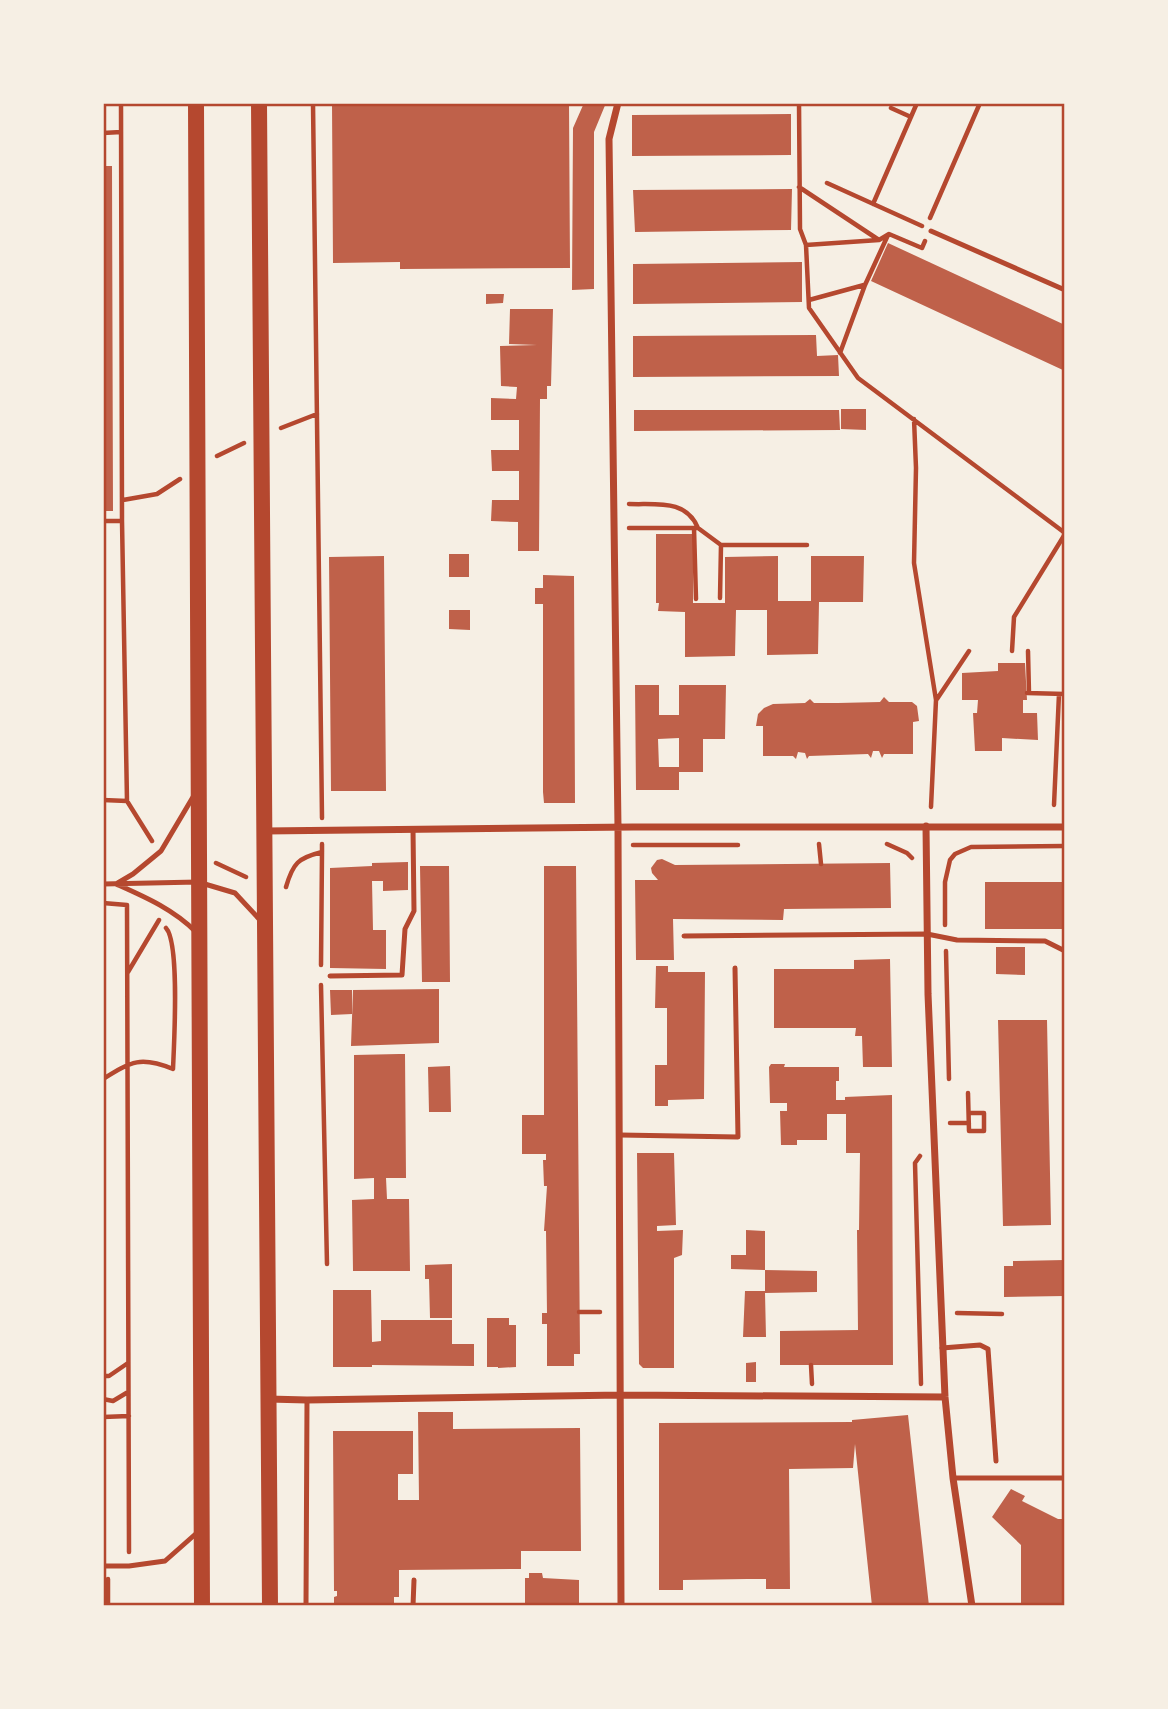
<svg xmlns="http://www.w3.org/2000/svg" width="1168" height="1709" viewBox="0 0 1168 1709" font-family="'PT Sans',sans-serif">
	<style>
		.building { fill: #bf614a; fill-rule: evenodd }
		.lines { fill: none; stroke-linecap: round; stroke-linejoin: round }
		.path { stroke: #b5482f; stroke-width: 4.5 }
		.service { stroke: #b5482f; stroke-width: 5 }
		.minor { stroke: #b5482f; stroke-width: 7 }
		.primary { stroke: #b5482f; stroke-width: 16 }
		.neatline { fill: none; stroke: #b5482f; stroke-width: 2.5 }
	</style>
	<rect width="100%" height="100%" fill="#f6efe4"/>
	<path class="building" d="M332,103H569L570,268L400,269V262L333,263Z
		M584,103H606L594,132V289L572,290L573,128Z
		M791,114V155L632,156V115Z
		M103,166H112L113,511H103Z
		M792,189L791,230L635,232L633,190Z
		M888,243L1065,325V371L871,281Z
		M802,262V302L633,304V264Z
		M486,294H504L503,303L486,304Z
		M510,309H553L551,386H547V399H540L539,551H518V522L491,521L492,500H519V471H492L491,450H519V420H491V398L516,399L517,387L501,386L500,346L537,345L509,344Z
		M816,335L817,356L838,355L839,376L633,377V336Z
		M841,409H866V430L841,429Z
		M634,410H839L840,430L634,431Z
		M656,534H693V603H725V557L778,556V601H811V556H864L863,602H819L818,654L767,655V610H736L735,656L685,657V612L658,611L659,603H656Z
		M449,554H469V577H449Z
		M384,556L386,791H331L329,557Z
		M543,575L574,576L575,803H544L543,792V604H535V588H543Z
		M449,610H470V630L449,629Z
		M998,663H1025L1027,700H1023V713H1037L1038,740L1002,738V751H975L973,713H977L978,700H962V673L998,671Z
		M635,685H659V715H679V685H726L725,739H703V772H679V790H636ZM679,738V767H659L658,739Z
		M884,697L889,702H912L917,706L919,721L913,722V754H884L882,758L879,751H873L871,758L868,754L809,756L807,759L805,753L798,752L796,759L793,756H763V726H756L758,714L764,708L773,704L805,703L810,699L814,703H838L880,702Z
		M662,859L675,865L890,863L891,908L784,909L783,920L673,919L674,960H636L635,880H658L652,873L651,868L657,860Z
		M408,862V890L383,891V881H372L373,930H386V969L330,968V868L372,866V863Z
		M420,866H449L450,982H422Z
		M544,866H576L580,1354H574V1366H547V1324H542V1313H547L546,1231H544L547,1186H544L543,1160H546V1154H522V1115H544Z
		M985,882H1065V929H985Z
		M996,947H1025V975L996,974Z
		M890,959L892,1067H863L862,1036H855L856,1028H774V969H854V960Z
		M656,966H668V972H705L704,1099L668,1100V1106H655V1065H667V1008H655Z
		M439,989V1043L351,1046L353,990Z
		M330,990H352V1014L331,1015Z
		M998,1020H1047L1051,1225L1003,1226Z
		M399,1054H405L406,1178H386L387,1199H409L410,1271H353L352,1200L374,1199V1178L354,1179V1055Z
		M771,1064H785L784,1067H839V1081H836V1100H845V1097L892,1095L893,1365H780V1331L858,1330L857,1230H859L860,1153H846V1114H827V1140H797V1145H781L780,1111H787V1103H770L769,1067Z
		M450,1066L451,1112H429L428,1067Z
		M637,1153H674L676,1225L657,1226V1231L683,1230L682,1255L674,1258V1368H643L639,1364Z
		M746,1230L765,1231V1270L731,1269V1255H746Z
		M1065,1260V1296L1004,1297V1266H1013V1261Z
		M452,1264V1318H430L429,1279H425V1265Z
		M765,1270L817,1271V1292L765,1293L766,1337H743L745,1291H765Z
		M333,1290H371L372,1342L381,1341V1320H452V1344H474V1366L372,1365V1367H333Z
		M487,1318H509V1325H516V1367L498,1368V1367H487Z
		M756,1362V1382H746V1363Z
		M418,1412H453V1429L580,1428L581,1551H521V1569L399,1570V1597H394V1606H334V1597L337,1596V1591H334L333,1431H413V1474H398V1500H419Z
		M908,1415L929,1606H872L855,1444L853,1468L789,1469L790,1589H766V1579H747L683,1580V1590H659V1423L852,1422V1420Z
		M1011,1489L1025,1496L1022,1501L1058,1519H1065V1585H1062V1606H1021V1545L992,1517Z
		M529,1573H542L543,1578L579,1580V1606H525V1578H529Z"/>
	<g class="lines">
		<path class="path" d="M121,103L122,521L127,801L152,841
			M313,103L322,818
			M799,103L800,229L806,245L809,308L858,378L1065,533
			M891,108L911,117
			M103,133L121,132
			M827,183L922,226
			M799,187L879,240L806,245
			M873,204L917,103
			M930,218L980,103
			M879,240L889,234L922,248L925,241
			M809,300L864,285
			M840,353L865,285L888,235
			M914,419L916,468L914,563L936,700L931,807
			M281,428L317,414
			M217,456L244,443
			M123,500L157,494L180,479
			M629,504C657,505 686,499 698,528
			M103,521H122
			M629,528H698L721,545H807
			M694,528L696,599
			M720,598L721,545
			M1012,651L1014,617L1065,534
			M1028,651L1029,693
			M1027,693L1065,694
			M937,699L969,651
			M103,800L127,801
			M1054,805L1059,694
			M819,844L821,864
			M887,844L907,853L912,858
			M633,845H738
			M216,863L246,877
			M286,887C293,863 298,858 322,852V844
			M103,903L127,905
			M127,905L129,1552
			M945,925V882L950,860L955,854L971,847L1065,846
			M946,951L949,1079
			M321,965L322,852
			M128,972L159,920
			M321,985L327,1264
			M103,1079C132,1061 141,1056 173,1069C174,1044 180,943 166,928
			M968,1093L969,1131H984V1113H969
			M950,1123H969
			M920,1156L915,1163L921,1384
			M579,1312H600
			M957,1313L1002,1314
			M811,1365L812,1384
			M103,1376H109L128,1363
			M103,1399L113,1401L128,1392
			M103,1417L129,1416
			M108,1579V1606"/>
		<path class="service" d="M931,231L1065,290
			M193,797L161,851L133,874L116,884C145,897 173,909 196,932
			M103,884L198,882L235,893L261,921
			M684,936L927,934L957,940L1045,941L1065,951
			M330,976L402,975L405,929L414,911L413,829
			M620,1135L738,1137L735,968
			M942,1348L980,1345L988,1349L996,1461
			M953,1478H1065
			M103,1566H129L165,1561L199,1531
			M306,1606L307,1400
			M413,1606L414,1580"/>
		<path class="minor" d="M618,103L609,139L618,828L621,1606
			M926,826L928,994L945,1397L953,1478L972,1606
			M265,831L633,827H1065
			M268,1399L307,1400L621,1395L945,1397"/>
		<path class="primary" d="M196,103C200,604 198,1105 202,1606
			M259,103L270,1606"/>
	</g>
	<rect width="1168" height="1709" fill="none" stroke="#f6efe4" stroke-width="210"/>
	<rect x="105" y="105" width="958" height="1499" class="neatline"/>
</svg>
